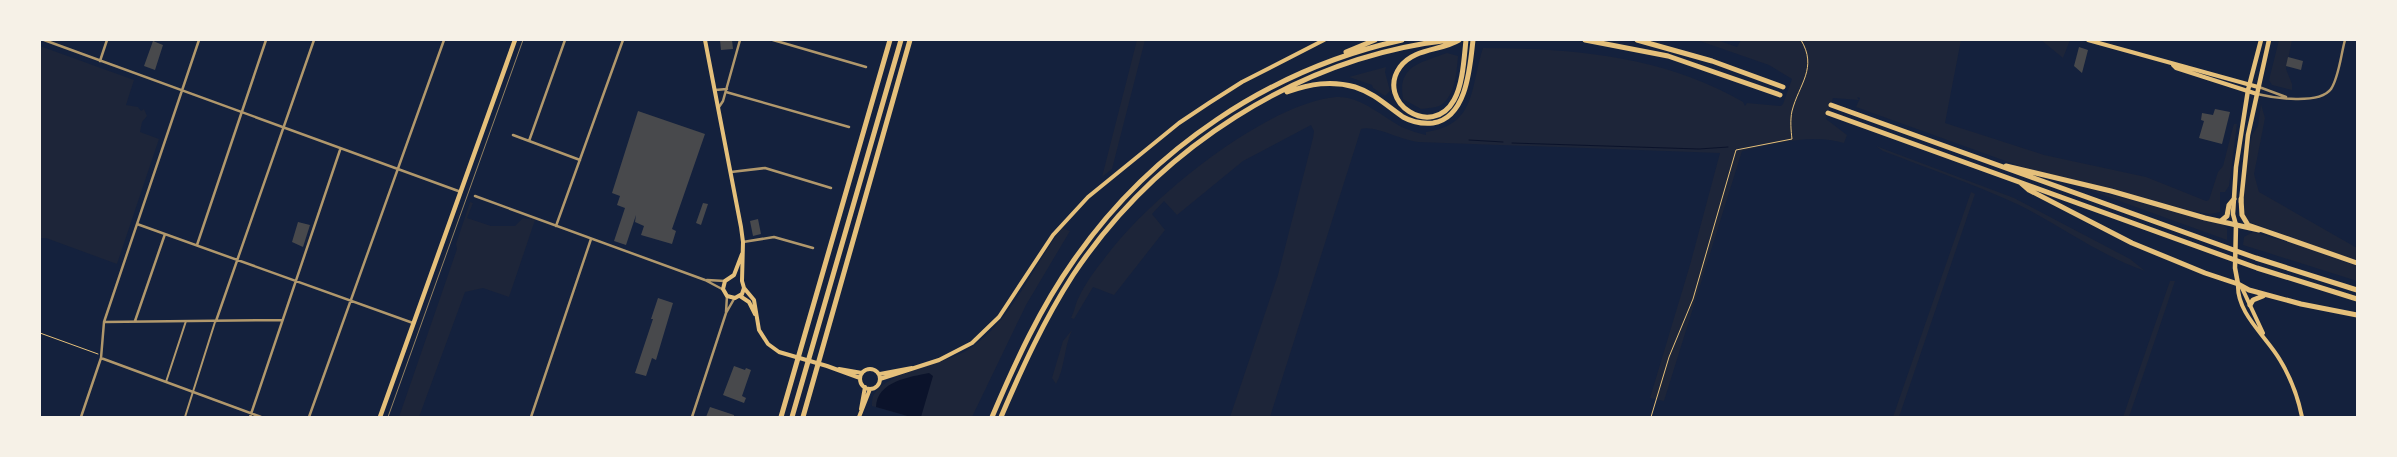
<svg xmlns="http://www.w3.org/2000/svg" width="2397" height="457" viewBox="0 0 2397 457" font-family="Signika,sans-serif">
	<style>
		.green { fill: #1d2539 }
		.water { fill: #0b132b }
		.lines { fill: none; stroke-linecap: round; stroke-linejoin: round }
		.stream { stroke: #0b132b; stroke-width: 1 }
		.building { fill: #48494c }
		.path { stroke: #e5c07b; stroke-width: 1 }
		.pedestrian { stroke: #b1986c; stroke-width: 2 }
		.minor { stroke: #b1986c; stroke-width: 2.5 }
		.secondary { stroke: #e5c07b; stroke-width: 4 }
		.primary { stroke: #e5c07b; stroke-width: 4.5 }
		.motorway { stroke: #e5c07b; stroke-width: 5 }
		.tram { stroke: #918062; stroke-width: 1 }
	</style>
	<rect width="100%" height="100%" fill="#14213d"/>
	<path class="green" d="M1137,40H1145L1112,169L1102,177Z
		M1697,40H1717L1737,47L1741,40H1961L1945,123L2044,155L2146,177L2206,201L2209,200L2218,172L2223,166L2233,127L2234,124H2237L2229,186L2225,192H2220V212L2210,214L2191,211L2110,188L2039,173L1856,107L1860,98L1857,97L1859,100L1833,98L1826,119L1847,135L1844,143C1811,133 1775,144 1742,151L1664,401L1650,398L1690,265L1720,153L1418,142C1400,140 1375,125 1361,129L1270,417H1230L1278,275L1313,138L1314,131L1311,125L1243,161L1177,215L1164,201L1152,214L1165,230L1114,295L1093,287L1074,319L1071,318C1075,310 1075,304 1079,297C1085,284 1095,270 1104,259C1147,200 1264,104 1336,97C1360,95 1384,118 1404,128C1411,131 1418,133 1426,135V132C1477,125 1470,87 1483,48C1572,48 1665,56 1743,102L1745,106L1747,103L1781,106L1783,104L1792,79L1769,65Z
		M2041,40H2070L2063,58Z
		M2279,40H2292L2286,69L2292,84V90L2272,85L2269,80Z
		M40,46L134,80L126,105L138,107L141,111L144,109L147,116L142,122L140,132L159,139L117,264L46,238H40Z
		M1447,53L1458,56C1457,71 1455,96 1441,105C1436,108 1428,108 1421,109L1403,99C1397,65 1421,63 1447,53Z
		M1386,67L1385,72L1390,91L1385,96L1373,88L1372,85L1349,77Z
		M2261,104L2265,118L2254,174L2259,192L2357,248V261L2249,222L2243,211L2246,166L2252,135L2258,126Z
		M1876,146L2014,198L2130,259L2145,271C2099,255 2060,225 2017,204C1974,184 1927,168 1883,151Z
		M2078,186L2224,225L2227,228V240Z
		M1971,192L1975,194L1899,417H1893Z
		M470,202L473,203L467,218L491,226H515L523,218L535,220L509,297L483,288L465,292L419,417H399L457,249L456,244Z
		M462,203L459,215L385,417Z
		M1062,228L1070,231L1026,305L972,417H911L872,406C872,402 872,397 874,394C889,371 944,365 969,349C1012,321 1032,267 1062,228Z
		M2253,232L2294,244L2357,266V281L2243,245L2244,237Z
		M2170,281H2175L2129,417H2123Z
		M1072,330C1064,347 1065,368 1056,384L1052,378L1063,341Z"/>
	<path class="water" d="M929,373L933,376L921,417H911L876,407C877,381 910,377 929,373Z"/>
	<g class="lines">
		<path class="stream" d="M1469,140L1503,142
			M1512,143L1699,149L1728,147"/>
	</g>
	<path class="building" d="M720,40H732L733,49L721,50Z
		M153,41L163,45L155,70L144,66Z
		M2079,47L2088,50L2082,73L2074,66Z
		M2288,57L2303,61L2301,70L2286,66Z
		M2215,109L2230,112L2222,144L2199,138L2204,121L2201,120L2202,113L2213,115Z
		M638,111L705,134L672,229L676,231L672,244L641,235L644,226L635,222L636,215L626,245L614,241L625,208L617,205L620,196L612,193Z
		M703,203L708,204L701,225L696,223Z
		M758,219L761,234L753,236L750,221Z
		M298,222L310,225L303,247L292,242Z
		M658,298L673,303L656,360L652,358L646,376L635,373L653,319H651Z
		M734,366L745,370L746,368L751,370L742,396L746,398L744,403L723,395Z
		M710,407L734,415V417H706Z"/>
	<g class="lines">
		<path class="path" d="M40,333L98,354
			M1651,417L1669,357L1693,299L1736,150L1792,139C1791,131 1790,120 1792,111C1799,84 1818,68 1801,40"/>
		<path class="pedestrian" d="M166,382L186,321
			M185,417L215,322"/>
		<path class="minor" d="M44,40L461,192
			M773,40L866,67
			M100,61L107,40
			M2259,87L2286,97
			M715,90L727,89
			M726,92L849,127
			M2257,94C2274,98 2319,105 2331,89C2339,77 2341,54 2345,40
			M719,107L723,101L740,40
			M513,135L580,160
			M529,141L565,40
			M731,172L765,168L831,188
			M475,196L705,280L722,289
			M137,224L413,323
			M556,226L623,40
			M743,242L774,237L813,248
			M197,245L266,40
			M707,280L725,281
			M726,312L727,296
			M135,321L165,234
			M216,321L314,40
			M104,322L282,320
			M101,358L261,417
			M81,417L101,358L104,322L199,40
			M250,417L340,150
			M309,417L444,40
			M531,417L591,239
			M692,417L726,313L734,299"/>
		<path class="secondary" d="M705,40L741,227L743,242L742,281L744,288L754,300L759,330L768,344L779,352L827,366L860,378
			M2088,40L2258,87
			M2173,65L2176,68L2257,94
			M742,254L734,275L725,281L723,289L727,296L735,298L742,294L744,288
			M2238,284C2236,313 2267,337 2280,360C2291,378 2298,397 2302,417
			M2242,288L2263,333
			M740,296L749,302L755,314
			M860 379a10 10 0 1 1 20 0a10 10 0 1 1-20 0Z
			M839,369L862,373
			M880,374L912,368
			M880,379L939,360L972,343L999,317L1053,235L1088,197L1179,123L1209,103L1242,82L1324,40
			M861,409L865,387
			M859,417L870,389"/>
		<path class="primary" d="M2241,202L2248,135L2269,40
			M2238,284L2235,268L2236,225L2233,214L2236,167L2248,90L2261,40
			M380,417L515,40"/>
		<path class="motorway" d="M1459,40C1441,51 1414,48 1400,67C1375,102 1432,140 1454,100C1463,84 1464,58 1466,40
			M1585,40L1668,56L1780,95
			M1637,40L1712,61L1783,87
			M1346,52L1375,40
			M1287,92C1310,84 1331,80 1355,87C1374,93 1387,106 1403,117C1412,122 1422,124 1433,123C1467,118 1470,67 1473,40
			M1831,105L2256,258L2357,290
			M1828,113L2257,268L2357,299
			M2006,166L2111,191L2205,218L2259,230
			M2021,183L2029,190L2132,243L2205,273L2238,284L2249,290L2301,304L2357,315
			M2241,199L2242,215L2248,225L2357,263
			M2221,221L2227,216L2229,205L2234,199
			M2250,305L2253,300L2263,296
			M781,417L890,40
			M792,417L901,40
			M803,417L910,40
			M992,417C1015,363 1040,308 1074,260C1151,149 1270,69 1402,40
			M1001,417C1022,368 1044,320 1073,275C1157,149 1298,57 1450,40"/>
		<path class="tram" d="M388,417L523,40"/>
	</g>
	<rect width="2397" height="457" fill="none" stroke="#f6f1e7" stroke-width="82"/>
</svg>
